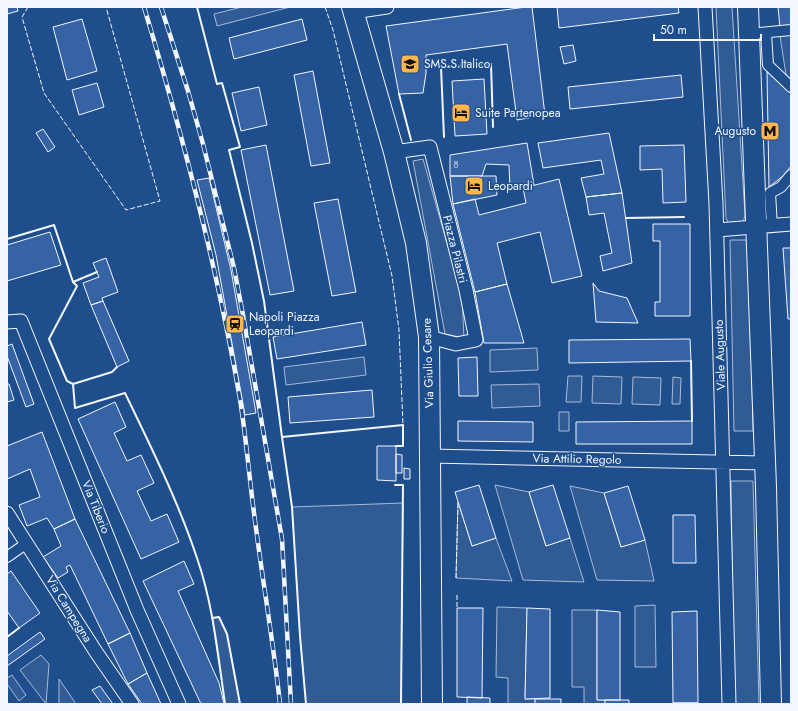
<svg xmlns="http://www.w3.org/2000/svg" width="798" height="711" viewBox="0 0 798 711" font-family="Jost,sans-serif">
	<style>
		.green { fill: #305b95; stroke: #a8bbd7 }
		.building { fill: #3563a3; stroke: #f2f6ff }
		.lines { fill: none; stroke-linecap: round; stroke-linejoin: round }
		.pedestrian-casing { stroke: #f2f6ff; stroke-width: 12 }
		.minor-casing { stroke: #f2f6ff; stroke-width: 15 }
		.primary-casing { stroke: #f2f6ff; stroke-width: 22 }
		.pedestrian { stroke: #1f4e8c; stroke-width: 10 }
		.minor { stroke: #1f4e8c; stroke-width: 13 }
		.primary { stroke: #1f4e8c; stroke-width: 20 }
		.rail-casing { stroke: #f2f6ff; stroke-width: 4.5 }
		.rail { stroke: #1f4e8c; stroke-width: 3; stroke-dasharray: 9; stroke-linecap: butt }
		.fence { stroke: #f2f6ff; stroke-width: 1; stroke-dasharray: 5 2; stroke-linecap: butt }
		.wall { stroke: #f2f6ff; stroke-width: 2 }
		.labels { text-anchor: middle; stroke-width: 3; stroke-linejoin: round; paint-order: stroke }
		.number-label { font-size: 10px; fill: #c3d1e8 }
		.poi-label { font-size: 12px; fill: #f2f6ff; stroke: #1f4e8c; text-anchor: start }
		.street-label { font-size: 12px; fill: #f2f6ff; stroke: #1f4e8c }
	</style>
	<rect width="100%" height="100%" fill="#1f4e8c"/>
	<path class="green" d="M242,7H290L217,26L214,14Z
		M716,7H732L745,215L743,223L729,224L726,218Z
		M791,35V81L786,75L780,36Z
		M423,159L462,296L464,338L445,334L413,161Z
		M730,240H749L753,431H734Z
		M537,348L538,370L490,372V350Z
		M364,357L366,375L286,385L284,367Z
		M568,376H582L581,402H566Z
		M593,376L622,377L621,404L592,403Z
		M633,377L661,378L660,405L632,404Z
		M673,377L681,378L680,404H672Z
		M539,384L540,406L492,408L491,385Z
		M559,412H569V431H559Z
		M731,481H753L759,704H734Z
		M495,485L529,492L546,546L570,538L584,582L523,580Z
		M570,486L604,493L621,547L645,540L654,581L597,580Z
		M458,502L472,546L496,538L512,581L456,578Z
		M403,503L401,704H306L300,636L292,507Z
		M655,605L656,667H635V606Z
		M497,607L527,608L525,699H535V704H508V678L496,677Z
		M572,610H597V700H605V704H584V687H572Z
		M219,617L227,634L240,704H225L212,618Z
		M41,655L49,664L46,704L20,670Z
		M12,675L26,695L19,701L7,684V678Z
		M59,679L76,704H59Z"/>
	<path class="building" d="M7,7H17L18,11L7,14Z
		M526,7H532L545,115L517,120L507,44L426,55V73L423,93L399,94L386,26Z
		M557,7H678L679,13L559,28Z
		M778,7H791V27L780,28Z
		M82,19L97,71L67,80L53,27Z
		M302,19L307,40L234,59L229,38Z
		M573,45L576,61L564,64L560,47Z
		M313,71L330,163L311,166L294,75Z
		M767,72L775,77L791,94V166L783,176L769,187Z
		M681,75L683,97L570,109L568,87Z
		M484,79L487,134L455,136L452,81Z
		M97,83L104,107L79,115L72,90Z
		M259,87L267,125L241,131L232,93Z
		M43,129L55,147L48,152L36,133Z
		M609,133L622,193L586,197L581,178L604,174L601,160L543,168L538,143Z
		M527,143L534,185L510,188L509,165L486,164L482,176H450V155Z
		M266,145L294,291L270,295L241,150Z
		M684,145L686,202L663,203L662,169L640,170V146Z
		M450,176H496L497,195L453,204Z
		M209,178L231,270L256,413L245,415L216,255L197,180Z
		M559,179L582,276L552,283L540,232L497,243L507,284L475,292L453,204L475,199L479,215L526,203L523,188Z
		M622,193L632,263L603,271L600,256L612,253L604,213L589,215L586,197Z
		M338,199L356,292L332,296L314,203Z
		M653,224H690V316H655V302H660V241H653Z
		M50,232L61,265L7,281V245Z
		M783,248H791V319H788Z
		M106,258L118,292L102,298L103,301L91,305L83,283L99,277L93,263Z
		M593,283L599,291L627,298L638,323L596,322Z
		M507,284L524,343H484L475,292Z
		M103,301L129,361L117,367L91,305Z
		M362,322L366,345L277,359L273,337Z
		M690,339L691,361L569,363V340Z
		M12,344L34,404L26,407L7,356V346Z
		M477,357L478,396H459L458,358Z
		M7,384H9L14,400L7,402Z
		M372,390L374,417L290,423L288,397Z
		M115,402L126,427L114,433L127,461L141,455L154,483L137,491L151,521L167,514L179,542L141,559L78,419Z
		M458,421L533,422V442L458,441Z
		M692,421V444H576V422Z
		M42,432L75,519L54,529L47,518L27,526L19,505L40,497L30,469L7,479V446Z
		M377,446H396V481L377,480Z
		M396,454L402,455V473H396Z
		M404,468L410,469V479H404Z
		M479,485L496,538L472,546L455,492Z
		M553,485L570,538L546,546L529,492Z
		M628,486L645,540L621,547L604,493Z
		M673,515H695L696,563H673Z
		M75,519L130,633L108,644L70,565L66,567L68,572L58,578L43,557L61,546L54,529Z
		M184,561L194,584L178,591L219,683L224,704H201L143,581Z
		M11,571L40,613L19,628L7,611V574Z
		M457,608H483L482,698L457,697Z
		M527,608L550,609V698L525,699Z
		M597,610L620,612V700H597Z
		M697,611L698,703H673L672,612Z
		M40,632L45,639L7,666V656Z
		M130,633L147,673L128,684L108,644Z
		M147,673L161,704H142L128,684Z
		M100,686L113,704H102L92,690Z
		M467,697L490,698V704H467Z
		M535,699H561V704H535Z
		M605,700H629V704H605Z
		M673,703H698V704H673Z"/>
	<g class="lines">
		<defs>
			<path id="pedestrian" d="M760,33L791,30
				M766,33L768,65L791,87
				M772,226L770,193L781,187L791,175
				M7,557L27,543"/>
			<path id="minor" d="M705,7L716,204L729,704
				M353,12L387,7
				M394,152L430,147L466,290L476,340L456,344L429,337
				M717,230L791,224
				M7,322L21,321L137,610L179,704
				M430,456L765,463
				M7,513L96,652L132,704"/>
			<path id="primary" d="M352,7L394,152L416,243L429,337L432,704
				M748,7L766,487L771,704"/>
		</defs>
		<use href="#pedestrian" class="pedestrian-casing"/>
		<use href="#minor" class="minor-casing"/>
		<use href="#primary" class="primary-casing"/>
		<use href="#pedestrian" class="pedestrian"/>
		<use href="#minor" class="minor"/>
		<use href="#primary" class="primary"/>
		<defs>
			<path id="rail" d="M144,7C183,136 217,267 240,399C246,437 249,475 254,513C262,577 273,640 280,704
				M161,7L188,91L203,144L234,268L243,315L282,539L291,704"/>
		</defs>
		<use href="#rail" class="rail-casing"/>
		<use href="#rail" class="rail"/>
		<path class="fence" d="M28,7L22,17L44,93L126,210L160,201L106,7
			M325,7L333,30L392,276L399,330L403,425
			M456,578L458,502
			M457,595V608"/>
		<path class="wall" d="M197,7L217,84L222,83L240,147L229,150L252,243L264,301L282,437L403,425V446H396
			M399,94L411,140
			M444,137L441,67L491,64L493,127
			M626,218L684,217
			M7,239L54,225L73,282L77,286L49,339L67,381L73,384L75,408L125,393C151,447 178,501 197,558C213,604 218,655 225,704
			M73,282L97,272
			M691,361L692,421
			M73,384L112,372L117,367
			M282,437L292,507L300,636L306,704
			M395,485H403L401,704
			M212,618L219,617L227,634L240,704
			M7,637L19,628"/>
	</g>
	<defs>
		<symbol id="school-square" viewBox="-11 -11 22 22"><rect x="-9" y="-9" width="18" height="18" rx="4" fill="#ffb74d" stroke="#1f4e8c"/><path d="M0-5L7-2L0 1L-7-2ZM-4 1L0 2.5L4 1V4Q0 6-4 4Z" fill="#111"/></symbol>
		<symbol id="hotel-square" viewBox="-11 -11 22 22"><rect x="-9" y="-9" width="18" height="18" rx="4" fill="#ffb74d" stroke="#1f4e8c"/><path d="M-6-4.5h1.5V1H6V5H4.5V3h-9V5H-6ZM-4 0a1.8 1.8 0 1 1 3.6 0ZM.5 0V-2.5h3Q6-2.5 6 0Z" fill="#111"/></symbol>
		<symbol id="metro-square" viewBox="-11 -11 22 22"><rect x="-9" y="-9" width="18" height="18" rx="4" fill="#ffb74d" stroke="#1f4e8c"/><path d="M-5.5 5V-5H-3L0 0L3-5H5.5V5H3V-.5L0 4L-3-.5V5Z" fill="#111"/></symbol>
		<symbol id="station-square" viewBox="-11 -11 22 22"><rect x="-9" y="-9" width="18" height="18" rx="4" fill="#ffb74d" stroke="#1f4e8c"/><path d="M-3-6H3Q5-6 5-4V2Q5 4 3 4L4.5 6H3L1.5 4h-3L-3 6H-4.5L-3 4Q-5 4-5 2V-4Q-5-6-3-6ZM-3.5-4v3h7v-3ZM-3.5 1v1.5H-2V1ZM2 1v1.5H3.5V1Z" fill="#111"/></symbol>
	</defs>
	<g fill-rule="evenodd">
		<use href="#school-square" x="399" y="53" width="22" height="22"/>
		<use href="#hotel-square" x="450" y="102" width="22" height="22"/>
		<use href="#metro-square" x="759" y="120" width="22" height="22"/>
		<use href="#hotel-square" x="463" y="175" width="22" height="22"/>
		<use href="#station-square" x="224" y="313" width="22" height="22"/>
	</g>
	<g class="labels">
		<g class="number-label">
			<text x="456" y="168">8</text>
		</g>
		<g class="poi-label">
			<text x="424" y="68">SMS S.Italico</text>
			<text x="475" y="117">Suite Partenopea</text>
			<text x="756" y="135" text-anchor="end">Augusto</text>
			<text x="488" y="190">Leopardi</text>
			<text x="249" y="321">Napoli Piazza<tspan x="249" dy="14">Leopardi</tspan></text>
		</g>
		<g class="street-label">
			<text transform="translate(455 249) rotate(76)" y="4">Piazza Pilastri</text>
			<text transform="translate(720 355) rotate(-92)" y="4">Viale Augusto</text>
			<text transform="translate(428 363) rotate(-92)" y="4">Via Giulio Cesare</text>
			<text transform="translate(577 459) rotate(1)" y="4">Via Attilio Regolo</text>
			<text transform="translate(96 507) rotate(68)" y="4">Via Tiberio</text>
			<text transform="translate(69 609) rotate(58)" y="4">Via Campegna</text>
		</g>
	</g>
	<rect width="798" height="711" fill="none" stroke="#f2f6ff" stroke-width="16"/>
	<path d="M654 34v6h107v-6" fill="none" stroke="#f2f6ff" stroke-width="2"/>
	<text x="660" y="34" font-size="12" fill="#f2f6ff" stroke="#1f4e8c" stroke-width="3" paint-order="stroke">50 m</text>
</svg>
